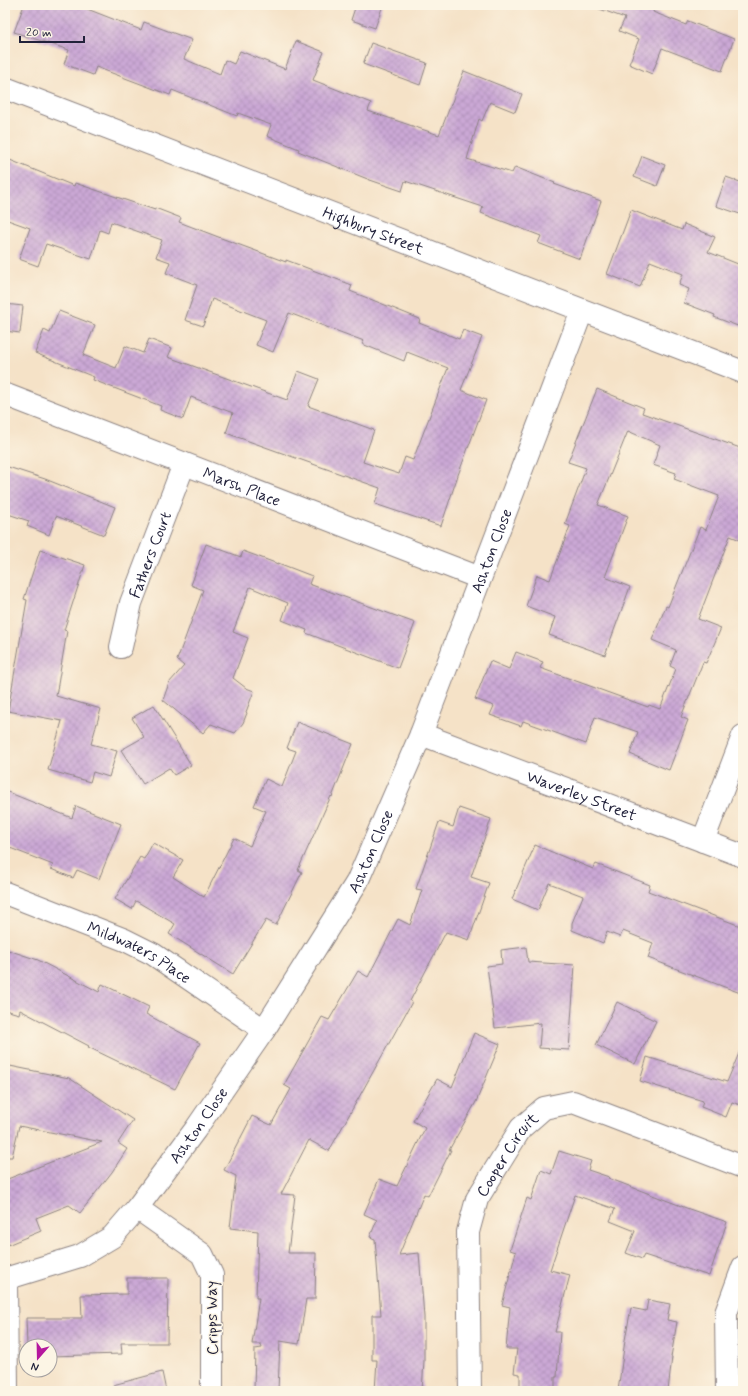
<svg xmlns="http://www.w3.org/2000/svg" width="748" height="1396" viewBox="0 0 748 1396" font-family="Mynerve,sans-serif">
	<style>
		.building { fill: url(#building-cross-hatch) }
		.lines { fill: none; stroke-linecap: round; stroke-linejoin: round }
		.minor-casing { stroke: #8c8281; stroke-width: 24 }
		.minor { stroke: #fff; stroke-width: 22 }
		.labels { text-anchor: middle; stroke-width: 3; stroke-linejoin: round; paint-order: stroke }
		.street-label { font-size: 16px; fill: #22223b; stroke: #fcf5e5 }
	</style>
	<defs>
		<pattern id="building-cross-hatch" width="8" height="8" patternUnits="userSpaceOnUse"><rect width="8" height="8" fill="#cba8d5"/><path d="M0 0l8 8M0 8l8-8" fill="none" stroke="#ae90b8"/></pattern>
	</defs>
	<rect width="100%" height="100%" fill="#fcf5e5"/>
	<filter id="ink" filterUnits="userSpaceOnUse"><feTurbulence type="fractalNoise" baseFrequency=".025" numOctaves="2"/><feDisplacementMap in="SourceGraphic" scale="8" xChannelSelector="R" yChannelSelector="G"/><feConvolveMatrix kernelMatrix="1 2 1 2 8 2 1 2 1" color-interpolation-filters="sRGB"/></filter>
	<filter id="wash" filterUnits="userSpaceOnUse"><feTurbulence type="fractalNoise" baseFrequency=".012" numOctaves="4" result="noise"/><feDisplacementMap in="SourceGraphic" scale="16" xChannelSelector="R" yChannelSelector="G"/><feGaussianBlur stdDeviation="0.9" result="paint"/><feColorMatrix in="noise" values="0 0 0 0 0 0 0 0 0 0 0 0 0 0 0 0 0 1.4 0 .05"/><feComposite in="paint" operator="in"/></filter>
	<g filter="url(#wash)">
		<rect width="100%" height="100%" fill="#f5e2c7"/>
		<g id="blocks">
			<path class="building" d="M24,5H77L141,30L144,22L192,40L184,59L220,74L225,60L234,64L240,51L285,69L296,41L324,52L313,80L371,103L368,111L439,135L464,71L522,94L515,112L490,102L482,121L479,119L467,159L512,173L515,167L555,183L554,184L601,201L580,259L538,243L541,236L481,213L483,207L405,181L402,191L370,180L298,151L299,149L267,136L271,125L238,113L237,116L172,90L170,95L96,67L93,75L64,64L69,50L14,32Z
				M356,5H383L375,28L351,20Z
				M594,5H655L653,12L686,25L688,21L734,39L722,71L662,48L652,74L629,64L639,39L619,31L625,18L594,7Z
				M371,43L427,63L420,85L363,64Z
				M642,156L665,165L657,186L634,177Z
				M5,158L74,186L75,183L155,210V208L181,218L179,222L221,238L286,262V260L352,285L350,291L420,319L419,323L459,339L463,330L482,337L461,390L486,400L458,475L441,526L375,504L380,488L226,433L233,413L191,397L183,419L160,410L161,406L93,380L94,377L35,353L44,330L50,333L59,311L95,325L83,355L116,368L125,346L143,353L149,339L172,348L168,357L287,400L298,371L319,379L308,406L374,430L363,462L399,474L405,457L413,460L448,368L407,352L404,361L362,344L364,341L289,313L273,352L256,345L266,320L212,299L203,326L185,320L197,285L166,273L170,262L156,257L162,240L111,222L108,233L100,230L91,259L46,244L38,266L19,259L30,228L5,219Z
				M726,177L743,183V215L716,206Z
				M631,210L682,230L684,224L715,237L708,252L743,266V328L714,317L715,315L684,303L689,289L679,285L683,274L650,261L640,287L607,274Z
				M5,304L23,306L20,333L5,331Z
				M597,389L644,408L642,413L743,449V541L730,536L698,619L721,628L706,663L703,662L681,717L688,720L669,770L630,754L638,732L595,717L586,744L523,721L521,726L490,715L494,706L475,699L490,661L509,669L516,652L543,662L540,668L648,707L649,705L660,709L676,669L670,666L676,650L652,640L666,606L668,607L700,527L706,530L719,496L674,479L676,473L653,465L660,445L628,431L598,505L628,516L605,577L630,587L605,655L549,635L555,617L526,606L537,575L550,580L570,526L565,524L586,468L568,462Z
				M5,466L45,479L115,507L104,535L56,516L49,535L27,526L29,521L5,513Z
				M206,544L241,557L243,551L278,564V563L312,576L309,584L415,623L398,668L306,633L307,630L282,620L288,603L250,587L233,632L248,638L233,678L246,688L254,691L246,712L247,713L243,723L235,733L211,724L203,733L163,700L169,683L184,666L177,660L203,590L191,585Z
				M40,550L85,565L64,630L67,631L56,696L101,709L91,744L117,751L109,777L93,772L90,782L48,770L62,721L8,711L27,600L24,599Z
				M154,705L191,765L174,775L169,768L143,784L121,750L144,737L132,718Z
				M297,722L353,744L332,797L331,796L298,870L302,872L276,925L266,920L233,974L169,934L175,924L136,901L132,909L115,899L140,857L144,859L153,843L183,860L173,877L204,897L234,838L250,846L266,811L254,806L266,779L282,787L296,751L287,748Z
				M5,791L72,818L76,806L121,824L99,879L77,870L73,878L51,869L53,865L5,846Z
				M459,808L491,819L471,877L489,883L469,940L446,932L410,1001L412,1002L329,1151L309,1140L281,1194L295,1195L288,1253H316L315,1299H306L299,1344L280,1341L278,1391H254L255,1349L262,1348L261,1344H252L259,1298H256L258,1231L230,1228L236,1176L224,1170L252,1116L271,1125L291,1089L284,1085L322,1017L329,1020L358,971L368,977L398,919L410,925L422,890L416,889L439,822L453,827Z
				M535,845L593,869L596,864L650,885L648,891L743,927V994L648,958L653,943L623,931L620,937L607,932L603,943L572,930V923L583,896L549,883L538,910L512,899Z
				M526,947L528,962L575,965L569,1050L539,1048L541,1023L495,1028L487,966L502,964L501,950Z
				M5,949L38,960L99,992L102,984L149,1007L146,1014L200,1043L175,1089L88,1047L89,1046L20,1010L19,1014L5,1010Z
				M617,1002L656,1021L635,1064L596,1045Z
				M474,1033L500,1044L476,1102L449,1150H451L428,1196L424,1194L399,1255L419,1253L424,1317V1361L422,1391H375L377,1360H372V1315H381L375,1239L370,1237L377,1220L364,1214L379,1179L397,1186L425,1128L413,1121L437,1079L452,1087Z
				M742,1046H743V1106L732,1102L726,1117L701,1107L703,1101L640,1081L647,1057L727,1082Z
				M5,1065L69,1078L133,1120L118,1143L127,1149L112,1172L80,1213L69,1205L36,1218L41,1231L5,1246V1180L102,1142L19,1126L12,1157H5Z
				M559,1151L591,1161L588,1170L609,1177L608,1178L689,1209L727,1222L709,1276L644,1255L642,1259L626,1253L635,1231L610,1221L615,1209L575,1195L550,1270L570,1275L555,1332H560L557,1377H555V1391H520V1374L514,1373L517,1349H506L510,1307L502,1305L516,1252L510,1250L527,1198L531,1200L541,1170L551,1174Z
				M127,1278H168L167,1343H121L122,1354L50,1356V1346H27L26,1318H82L81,1295L127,1294Z
				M648,1300L670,1304L667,1320L677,1322L671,1357H672L668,1391H618L625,1340L631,1308L646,1311Z
				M162,1372L166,1391H113V1385Z"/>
		</g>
	</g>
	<g filter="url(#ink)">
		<use href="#blocks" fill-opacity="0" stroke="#8c8281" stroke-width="1"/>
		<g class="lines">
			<defs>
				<g id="minor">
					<path id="s1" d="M5,88L743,372"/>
					<path id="s2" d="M5,395L9,396L480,578"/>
					<path id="s3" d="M121,647L131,603L184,464"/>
					<path id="s4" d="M421,734L743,856"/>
					<path d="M703,841L743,736"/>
					<path id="s5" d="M5,893L125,940L153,954L264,1030"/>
					<path d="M137,1208L202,1254L212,1275V1391"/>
					<path id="s6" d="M5,1279L80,1256L112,1237L137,1208L195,1130L264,1030L357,882L421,734L582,311"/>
					<path d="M6,1279L7,1391"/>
					<path id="s7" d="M470,1391L468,1232L477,1199L521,1128L544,1108L573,1102L743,1167"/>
					<path d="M727,1391L726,1313L743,1267"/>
				</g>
			</defs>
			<use href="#minor" class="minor-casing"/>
			<use href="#minor" class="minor"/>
		</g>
	</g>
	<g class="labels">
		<g class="street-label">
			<text dy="6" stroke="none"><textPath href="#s1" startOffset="395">Highbury Street</textPath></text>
			<text dy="6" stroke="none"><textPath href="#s2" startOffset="254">Marsh Place</textPath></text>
			<text dy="6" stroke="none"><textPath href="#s6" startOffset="905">Ashton Close</textPath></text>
			<text dy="6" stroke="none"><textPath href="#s3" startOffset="97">Fathers Court</textPath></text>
			<text dy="6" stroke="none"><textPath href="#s4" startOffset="172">Waverley Street</textPath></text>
			<text dy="6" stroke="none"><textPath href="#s6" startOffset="581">Ashton Close</textPath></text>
			<text dy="6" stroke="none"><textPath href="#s5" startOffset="147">Mildwaters Place</textPath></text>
			<text dy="6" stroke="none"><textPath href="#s6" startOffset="257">Ashton Close</textPath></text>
			<text dy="6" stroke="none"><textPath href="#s7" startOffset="247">Cooper Circuit</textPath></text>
			<text transform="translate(211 1318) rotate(-91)" y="6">Cripps Way</text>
		</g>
	</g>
	<rect width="748" height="1396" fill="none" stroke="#fcf5e5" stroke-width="20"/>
	<g transform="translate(38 1358) rotate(200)"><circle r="19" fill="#fcf5e5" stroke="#a5a1a1"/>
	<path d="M0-3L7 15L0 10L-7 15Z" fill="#b5179e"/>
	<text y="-6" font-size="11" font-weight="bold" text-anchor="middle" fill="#22223b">N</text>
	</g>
	<path d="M20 36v6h64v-6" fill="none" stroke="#22223b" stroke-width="2"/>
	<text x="26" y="36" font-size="12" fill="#22223b" stroke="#fcf5e5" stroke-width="3" paint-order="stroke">20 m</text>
</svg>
